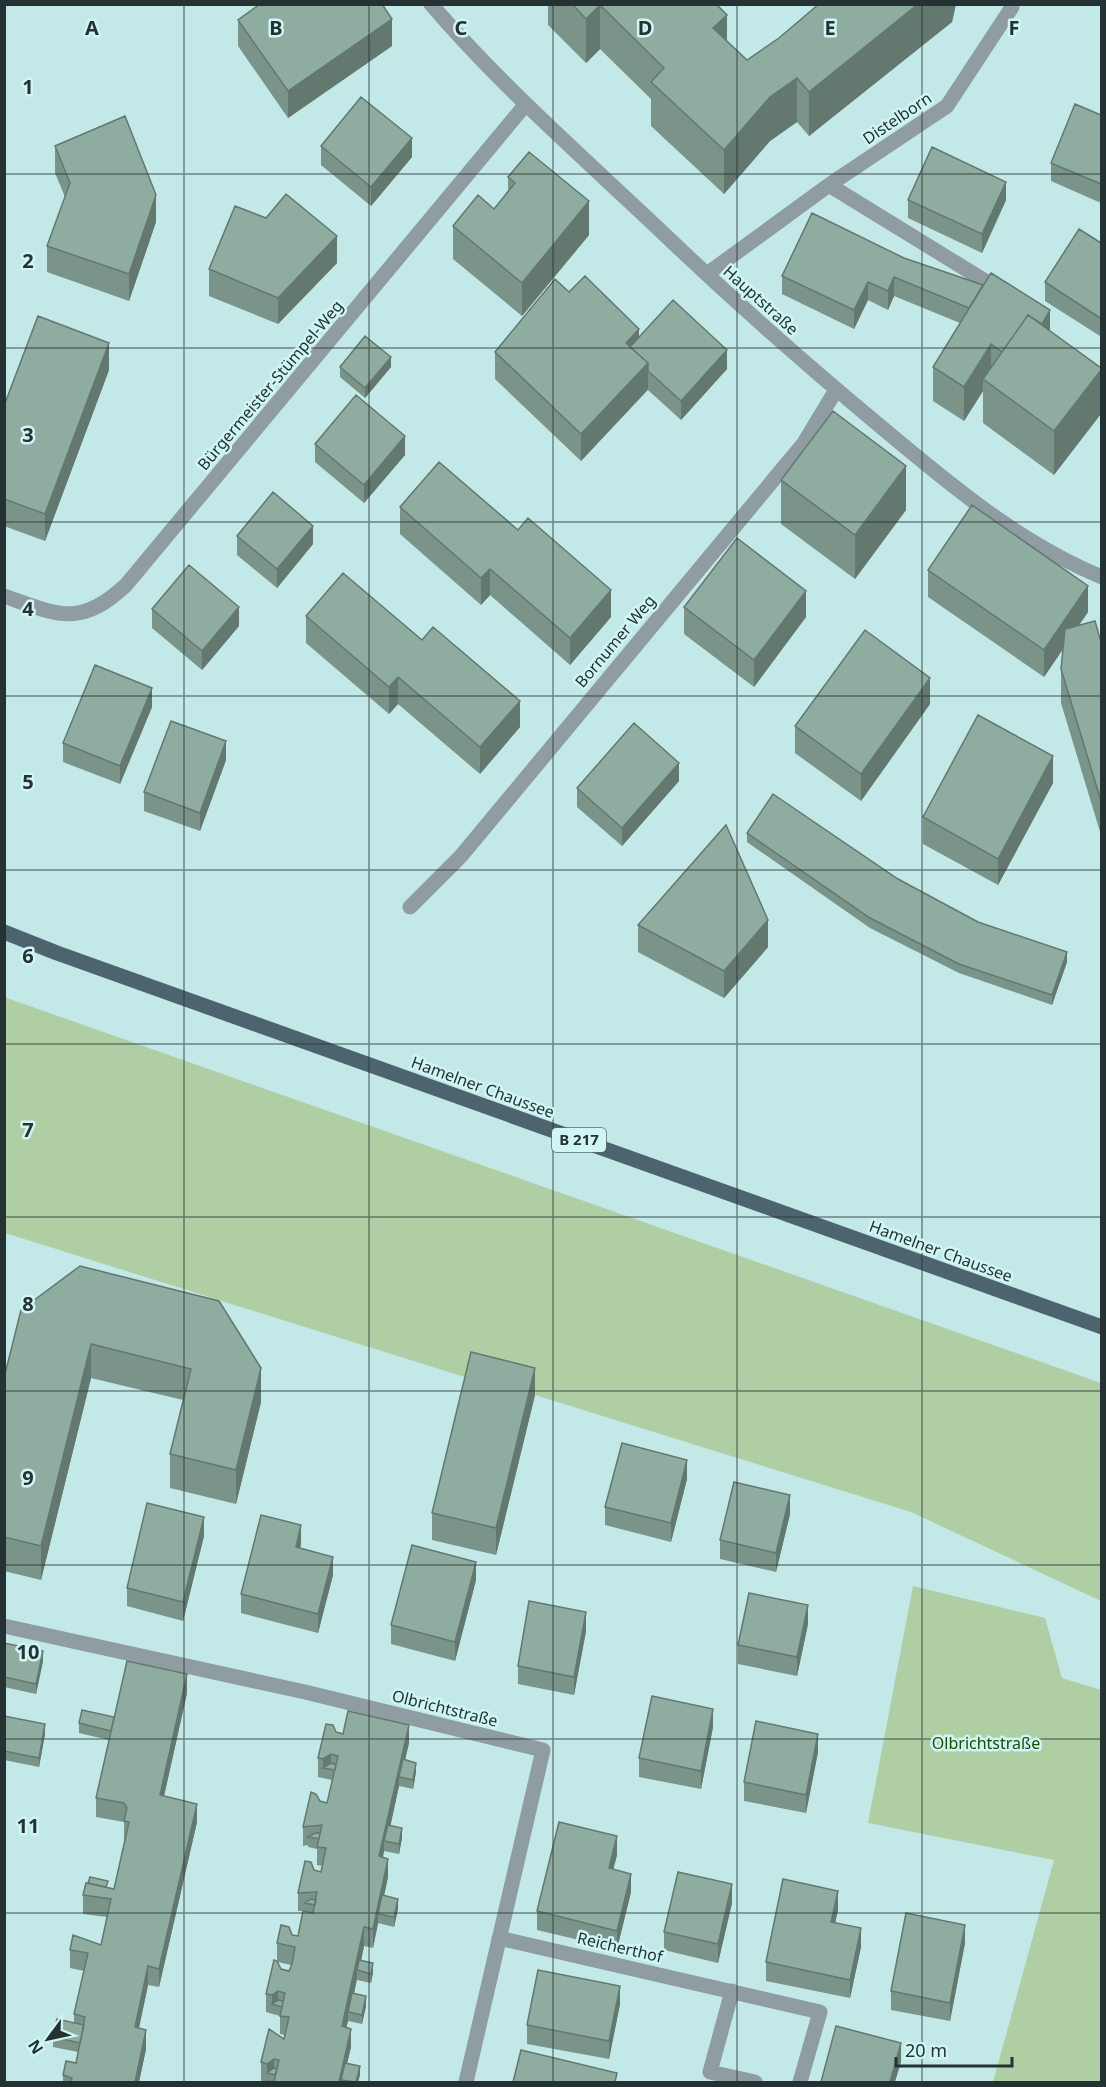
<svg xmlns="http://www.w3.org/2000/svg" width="1106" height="2087" viewBox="0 0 1106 2087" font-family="'Noto Sans',sans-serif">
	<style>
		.green { fill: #afcea4 }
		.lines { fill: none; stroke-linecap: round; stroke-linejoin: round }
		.minor { stroke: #8f9ca2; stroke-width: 15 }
		.major { stroke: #4d646f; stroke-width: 15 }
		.wall { fill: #7a9489; fill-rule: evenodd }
		.shaded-wall { fill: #63786f }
		.building { fill: #8eac9f; stroke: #63786f; stroke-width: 1.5 }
		.grid { fill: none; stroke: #243233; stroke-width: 1.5; stroke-opacity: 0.55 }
		.labels { text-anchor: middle; stroke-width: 5; stroke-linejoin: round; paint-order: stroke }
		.shield { fill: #d0f5f5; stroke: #586c6d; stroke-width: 1.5 }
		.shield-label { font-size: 15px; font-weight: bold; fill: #243233 }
		.street-label { font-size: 16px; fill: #243233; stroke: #d0f5f5 }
		.park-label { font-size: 16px; fill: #1c4d00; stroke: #d0f5f5 }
		.grid-label { font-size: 20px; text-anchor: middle; font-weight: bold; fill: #243233; stroke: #d0f5f5; stroke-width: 5; stroke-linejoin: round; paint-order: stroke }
	</style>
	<rect width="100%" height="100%" fill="#c3e8e8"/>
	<path class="green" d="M4,997L1101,1383V1601L911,1512L535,1395L471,1379L5,1233Z
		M913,1586L1045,1618L1062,1678L1101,1690V2082H993L1054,1860L868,1823Z"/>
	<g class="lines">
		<path class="minor" d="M431,4C502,87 585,159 664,234C732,299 802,361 874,421C943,479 1018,543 1102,577
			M829,185L1003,292
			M707,274L829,185L947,106L1012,7
			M4,596C58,615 80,628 126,585L526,104
			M410,907L461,856L804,443L836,390
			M4,1626L305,1692L543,1750L466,2082
			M499,1938L820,2012L800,2082
			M732,1991L710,2072L755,2082"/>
		<path class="major" d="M4,932L57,953L1102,1327"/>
	</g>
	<path class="wall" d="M548,4H716L727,41L747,60L779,38L819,4H956L952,22L809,136L797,122L770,141L724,194L651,126V99L600,49L586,63L548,25Z
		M238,20L392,46L288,118L238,46Z
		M1101,115V203L1051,181V163Z
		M55,146L156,222L129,301L47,272V246L65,197L55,173Z
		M321,146L412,157L371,206L321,165Z
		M508,177L589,235L522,316L453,259V226L494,209L508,191Z
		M908,200H1006L982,253L908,218Z
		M812,213L1050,331L1101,368L1054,475L983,423V391L964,421L933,401V367L960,323L894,296L888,310L868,300L854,329L782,294V276Z
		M1101,243L1100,336L1045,301V282Z
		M337,263L278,324L209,296V269Z
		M569,292L639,337L727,369L681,420L648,390L581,461L495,379V352Z
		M340,367H391L365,398L340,377Z
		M109,370L45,541L4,526V406Z
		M315,444L405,455L364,503L315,462Z
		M781,480L906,510L855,579L781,524Z
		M400,507L518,530L611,617L570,665L490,595L481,605L400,534Z
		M237,536L313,544L277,588L237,555Z
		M928,570L1088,612L1079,625L1101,642V835L1061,703V669L1063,649L1044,677L928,597Z
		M684,607L806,617L754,687L684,634Z
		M152,609L239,626L202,670L152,628Z
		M306,616L520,727L480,774L398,704L389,714L306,643Z
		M930,704L861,801L795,753V726Z
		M152,707L120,784L63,762V743Z
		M226,760L200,831L144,811V792Z
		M679,781L622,846L577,807V788Z
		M1053,783L998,885L923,844V817Z
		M747,833L898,879L978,922L1067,962L1052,1005L959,973L870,928L747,842Z
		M638,925L768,947L724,998L638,952Z
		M80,1266L261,1402L236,1504L170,1488V1454L183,1400L91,1378L41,1580L4,1571V1378Z
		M535,1395L496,1555L432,1540V1513Z
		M687,1479L671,1542L605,1525V1507Z
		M790,1514L776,1572L720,1559V1540Z
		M204,1536L183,1621L127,1606V1588Z
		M301,1544L300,1548L333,1575L318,1633L241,1613V1594Z
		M476,1580L455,1661L391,1644V1625Z
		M808,1624L797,1676L738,1664V1645Z
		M586,1631L574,1695L518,1684V1666Z
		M4,1643L43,1661L36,1694L4,1687Z
		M187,1693L164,1796L197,1822L159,1987L148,1985L139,2028L146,2049L139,2082H63V2075L76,2063L78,2052L53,2047V2037L74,2023V2014L84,1971L70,1968V1950L101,1945L107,1917L83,1914V1895L108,1887L114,1889L125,1840L124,1839V1822L96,1817V1798L109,1740L79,1733V1723L114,1717Z
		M4,1716L45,1734L39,1767L4,1760Z
		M713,1727L701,1789L639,1777V1758Z
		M336,1732L409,1743L405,1760L416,1772L413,1789L399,1786L390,1825L402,1838L399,1854L384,1851L383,1857L388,1877L384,1896L398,1909L394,1927L378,1923L373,1948L364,1946L361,1961L373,1973L371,1983L357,1980V1979L354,1994L366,2006L362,2024L348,2021L346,2028L351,2047L347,2063L360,2075L358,2082H265L261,2081V2062L284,2039L285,2035L280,2034V2016L266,2012V1994L277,1961V1943L292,1935L298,1936L305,1912V1911H298V1893L314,1870L321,1872L323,1866L317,1865V1849L308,1847V1845L303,1846V1827L320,1801L327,1803L332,1780L318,1777V1758ZM278,1962L291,1965L289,1971L281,1969Z
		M818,1752L806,1813L744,1801V1782Z
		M617,1855L613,1869L631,1892L617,1949L537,1930V1911Z
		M732,1903L718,1963L664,1950V1932Z
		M838,1910L835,1923L861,1947L850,1998L766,1981V1962Z
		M965,1943L950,2021L891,2010V1991Z
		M620,2004L609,2059L527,2044V2025Z"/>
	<path class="shaded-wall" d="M918,4H956L952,22L809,136V92Z
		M600,5V49L586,63V19Z
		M727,15V59L713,28Z
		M392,19V46L288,118V91Z
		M797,78V122L770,141L724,194V150L770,97Z
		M412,138V157L371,206V187Z
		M1006,182V200L982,253V234Z
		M156,195V222L129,301V274Z
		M589,201V235L522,316V283Z
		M337,236V263L278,324V298Z
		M894,277V296L888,310V291Z
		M868,282V300L854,329V310Z
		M1050,310V344L1038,331Z
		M1101,315V334L1100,336V318Z
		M639,329V356L626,343Z
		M109,343V370L45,541V514Z
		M991,344V378L983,379V391L964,421V387Z
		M727,350V369L681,420V401Z
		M391,357V367L365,398V388Z
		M648,363V389L581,461V434Z
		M1101,370V414L1054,475V431Z
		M405,436V455L364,503V485Z
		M906,466V510L855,579V535Z
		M313,526V544L277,588V569Z
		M490,569V595L481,605V578Z
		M1088,586V612L1044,677V650Z
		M611,590V617L570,665V638Z
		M806,591V617L754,687V660Z
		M239,607V626L202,670V651Z
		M398,677V704L389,714V687Z
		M930,678V704L861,801V774Z
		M152,688V707L120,784V766Z
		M520,701V727L480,774V747Z
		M226,741V760L200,831V813Z
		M1053,756V783L998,885V859Z
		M679,763V781L622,846V828Z
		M768,920V947L724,998V971Z
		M1067,952V962L1052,1005V995Z
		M91,1344V1378L41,1580V1546Z
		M261,1368V1402L236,1504V1470Z
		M535,1368V1395L496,1555V1528Z
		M687,1460V1479L671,1542V1523Z
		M790,1495V1514L776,1572V1553Z
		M204,1517V1536L183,1621V1602Z
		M301,1525V1544L296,1566V1547Z
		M333,1557V1575L318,1633V1614Z
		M476,1562V1580L455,1661V1642Z
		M808,1605V1624L797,1676V1657Z
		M586,1612V1631L574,1695V1677Z
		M43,1651V1661L36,1694V1684Z
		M187,1674V1693L160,1814V1795Z
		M713,1709V1727L701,1789V1771Z
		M45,1724V1734L39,1767V1758Z
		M409,1725V1743L401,1777H399V1786L387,1842L384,1841V1851L379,1875V1856Z
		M818,1734V1752L806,1813V1795Z
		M331,1754V1769L323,1768V1759Z
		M416,1763V1772L413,1789V1780Z
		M197,1804V1822L159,1987V1969Z
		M402,1828V1838L399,1854V1844Z
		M617,1836V1855L609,1887V1868Z
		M388,1859V1877L380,1914H378V1923L373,1948V1929Z
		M631,1874V1892L617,1949V1931Z
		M732,1884V1903L718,1963V1944Z
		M838,1891V1910L831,1941V1922Z
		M398,1899V1909L394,1927V1917Z
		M965,1925V1943L950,2021V2003Z
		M364,1927V1946L359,1971L357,1970V1979L350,2012H348V2021L342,2045V2026Z
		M861,1928V1947L850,1998V1980Z
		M373,1963V1973L371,1983V1974Z
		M148,1966V1985L135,2046V2027Z
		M620,1986V2004L609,2059V2041Z
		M278,1991V2006L272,2004V2014V1995Z
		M366,1996V2006L362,2024V2015Z
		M351,2029V2047L343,2081L341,2080V2082H339Z
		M146,2030V2049L139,2082H135Z
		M901,2043V2062L895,2082H890Z
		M274,2059V2075L267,2073V2082V2064Z
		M360,2066V2075L358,2082H356Z"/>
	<path class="building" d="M260,4H382L392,19L288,91L238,20Z
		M572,4H716L727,15L713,28L747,60L779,38L819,4H918L809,92L797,78L770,97L724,150L651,82L664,68L600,5L586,19Z
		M361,97L412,138L371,187L321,146Z
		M1075,104L1101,115V184L1051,163Z
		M125,116L156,195L129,274L47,246L70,183L55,146Z
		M932,147L1006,182L982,234L908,200Z
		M529,152L589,201L522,283L453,226L478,195L494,209L515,183L508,177Z
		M286,194L337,236L278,298L209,269L235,206L266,218Z
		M812,213L904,258L983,285L969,308L894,277L888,291L868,282L854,310L782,276Z
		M1079,229L1101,243V315L1100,318L1045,282Z
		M991,273L1050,310L1042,324L1028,315L1002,352L991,344L964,387L933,367Z
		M585,276L639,329L626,343L648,363L581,434L495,352L555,279L569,292Z
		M673,300L727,350L681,401L648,371V363L630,347Z
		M1028,315L1101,368V370L1054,431L983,379Z
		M38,316L109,343L45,514L4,499V406Z
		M365,336L391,357L365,388L340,367Z
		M356,395L405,436L364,485L315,444Z
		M833,411L906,466L855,535L781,480Z
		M439,462L518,530L528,518L611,590L570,638L490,569L481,578L400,507Z
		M273,492L313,526L277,569L237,536Z
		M972,505L1088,586L1044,650L928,570Z
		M737,538L806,591L754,660L684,607Z
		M189,565L239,607L202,651L152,609Z
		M343,573L422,640L433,627L520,701L480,747L398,677L389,687L306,616Z
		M1095,621L1101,642V801L1061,669L1065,629Z
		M865,630L930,678L861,774L795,726Z
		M95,665L152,688L120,766L63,743Z
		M978,715L1053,756L998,859L923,817Z
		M171,721L226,741L200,813L144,792Z
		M634,723L679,763L622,828L577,788Z
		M773,794L898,879L978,922L1067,952L1052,995L959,964L870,918L747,833Z
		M726,825L768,920L724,971L638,925Z
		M80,1266L219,1301L261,1368L236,1470L170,1454L191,1369L91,1344L41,1546L4,1537V1378L21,1310Z
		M471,1352L535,1368L496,1528L432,1513Z
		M622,1443L687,1460L671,1523L605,1507Z
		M734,1482L790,1495L776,1553L720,1540Z
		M147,1503L204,1517L183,1602L127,1588Z
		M261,1515L301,1525L296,1547L333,1557L318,1614L241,1594Z
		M412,1545L476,1562L455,1642L391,1625Z
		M749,1593L808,1605L797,1657L738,1645Z
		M529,1601L586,1612L574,1677L518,1666Z
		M4,1643L43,1651L36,1684L4,1677Z
		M127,1661L187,1674L160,1795L197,1804L159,1969L148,1966L135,2027L146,2030L135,2082H71L72,2078L63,2075L66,2061L76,2063L85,2017L74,2014L88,1953L70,1950L73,1935L101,1945L111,1899L83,1895L86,1883L114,1889L129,1822L124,1821L127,1808L124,1803L96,1798Z
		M652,1696L713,1709L701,1771L639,1758Z
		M82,1710L114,1717L111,1731L79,1723Z
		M348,1711L409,1725L379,1856L388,1859L380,1896L373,1929L364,1927L342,2026L351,2029L339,2082H265L266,2081L274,2082L279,2060L274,2059L267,2064L261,2062L269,2029L284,2039L289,2017L280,2016L285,1993L278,1991L272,1995L266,1994L274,1960L277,1961L281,1969L289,1971L292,1964L295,1947L277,1943L281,1925L289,1927L292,1935L298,1936L303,1911L313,1913L317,1892L298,1893L305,1861L311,1862L314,1870L321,1872L326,1848L317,1847L322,1825L303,1827L311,1792L316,1794L320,1801L327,1803L338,1756L331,1754L323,1759L318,1758L326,1724L333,1725L336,1732L343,1734Z
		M4,1716L45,1724L39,1758L4,1751Z
		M756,1721L818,1734L806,1795L744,1782Z
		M403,1759L416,1763L413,1780L399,1777Z
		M331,1763L336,1765L335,1770L323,1768Z
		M559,1822L617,1836L609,1868L631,1874L617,1931L537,1911Z
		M388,1825L402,1828L399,1844L384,1841Z
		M315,1833H320L319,1839L308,1837Z
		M678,1872L732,1884L718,1944L664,1932Z
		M90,1877L108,1881L106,1887L88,1883Z
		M783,1879L838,1891L831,1922L861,1928L850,1980L766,1962Z
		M382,1895L398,1899L394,1917L378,1914Z
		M311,1899L316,1900L315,1905L305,1903Z
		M906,1913L965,1925L950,2003L891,1991Z
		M359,1960L373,1963L371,1974L357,1970Z
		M538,1970L620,1986L609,2041L527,2025Z
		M352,1993L366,1996L362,2015L348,2012Z
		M278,2000L283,2001L282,2007L272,2004Z
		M57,2019L84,2025L80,2043L53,2037Z
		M836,2026L901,2043L890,2082H821Z
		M521,2050L617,2073L615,2082H513Z
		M345,2063L360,2066L356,2082L341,2080Z
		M274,2068L277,2069L275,2075L267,2073Z"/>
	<path class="grid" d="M184,4V2082M369,4V2082M553,4V2082M737,4V2082M922,4V2082M4,174H1102M4,348H1102M4,522H1102M4,696H1102M4,870H1102M4,1044H1102M4,1217H1102M4,1391H1102M4,1565H1102M4,1739H1102M4,1913H1102"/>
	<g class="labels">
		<rect class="shield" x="552" y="1128" width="54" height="24" rx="4.5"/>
		<g class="shield-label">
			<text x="579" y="1145">B 217</text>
		</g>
		<g class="street-label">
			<text transform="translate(897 118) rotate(-34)" y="6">Distelborn</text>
			<text transform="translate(761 300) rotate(42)" y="6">Hauptstraße</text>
			<text transform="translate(270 385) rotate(-50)" y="6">Bürgermeister-Stümpel-Weg</text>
			<text transform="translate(615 641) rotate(-50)" y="6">Bornumer Weg</text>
			<text transform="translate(483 1087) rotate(20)" y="6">Hamelner Chaussee</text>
			<text transform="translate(941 1251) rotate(20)" y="6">Hamelner Chaussee</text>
			<text transform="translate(445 1708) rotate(14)" y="6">Olbrichtstraße</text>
			<text transform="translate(620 1947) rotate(13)" y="6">Reicherthof</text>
		</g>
		<g class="park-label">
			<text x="986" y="1749">Olbrichtstraße</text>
		</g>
	</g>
	<g class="grid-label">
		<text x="92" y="35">A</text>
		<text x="276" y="35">B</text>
		<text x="461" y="35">C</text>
		<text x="645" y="35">D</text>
		<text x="830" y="35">E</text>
		<text x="1014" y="35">F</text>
		<text x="28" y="94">1</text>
		<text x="28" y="268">2</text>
		<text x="28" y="442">3</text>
		<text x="28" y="616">4</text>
		<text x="28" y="789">5</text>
		<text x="28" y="963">6</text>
		<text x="28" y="1137">7</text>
		<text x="28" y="1311">8</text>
		<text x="28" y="1485">9</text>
		<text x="28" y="1659">10</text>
		<text x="28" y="1833">11</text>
	</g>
	<rect width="1106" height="2087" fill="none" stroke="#243233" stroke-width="12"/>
	<g transform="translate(48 2039) rotate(237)" stroke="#d0f5f5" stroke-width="4.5" paint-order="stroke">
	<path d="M0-4.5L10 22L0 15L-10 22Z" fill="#243233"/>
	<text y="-9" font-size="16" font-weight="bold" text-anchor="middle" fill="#243233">N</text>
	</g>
	<path d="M896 2057v9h116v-9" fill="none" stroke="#243233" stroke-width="3"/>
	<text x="905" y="2057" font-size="18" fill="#243233" stroke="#d0f5f5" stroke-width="4.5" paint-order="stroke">20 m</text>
</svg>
